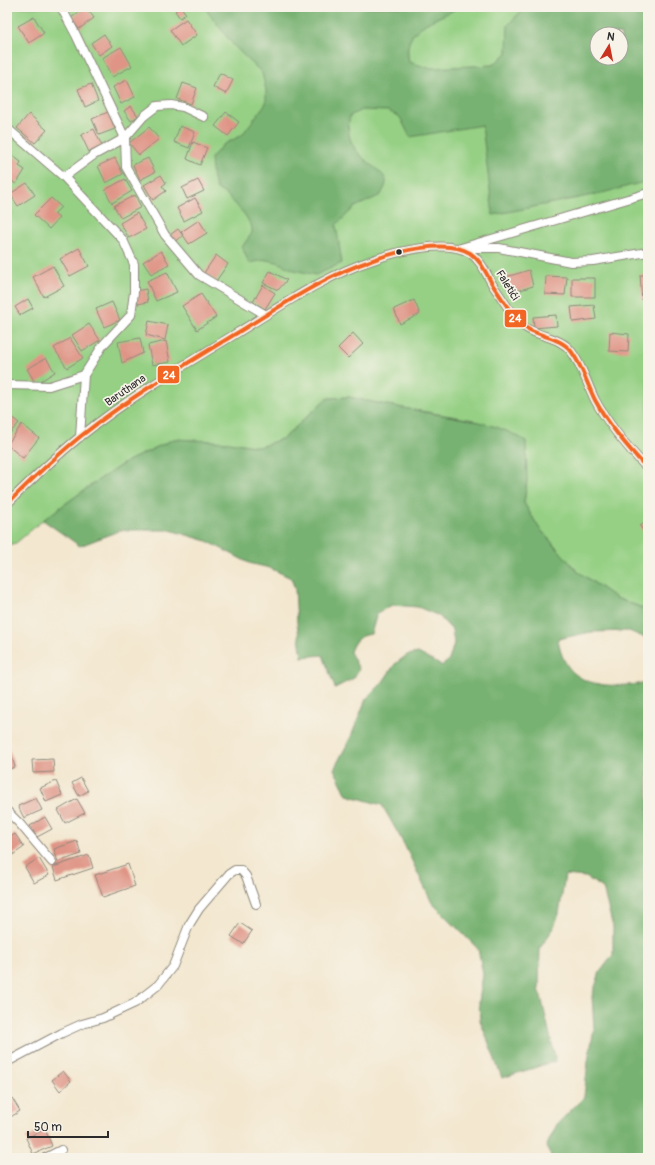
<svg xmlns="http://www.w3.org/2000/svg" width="655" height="1165" viewBox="0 0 655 1165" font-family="Pangolin,sans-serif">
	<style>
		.green { fill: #95d084; stroke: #607e58; fill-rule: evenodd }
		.forest { fill: #78b272; stroke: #526e4e; fill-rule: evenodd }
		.building { fill: #df9486 }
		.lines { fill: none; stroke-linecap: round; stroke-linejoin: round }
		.minor-casing { stroke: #8f897d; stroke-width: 10 }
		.minor { stroke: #fff; stroke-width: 8 }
		.bus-1-casing { stroke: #f7f3e8; stroke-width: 7 }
		.bus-1 { stroke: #f26522; stroke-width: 4 }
		.bus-dot { fill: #2b2b2b; stroke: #f7f3e8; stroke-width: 1.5 }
		.labels { text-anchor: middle; stroke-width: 3.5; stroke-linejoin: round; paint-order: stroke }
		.street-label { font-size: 11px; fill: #2b2b2b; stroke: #f7f3e8 }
		.line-badge { stroke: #f7f3e8; stroke-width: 1.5 }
		.badge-label { font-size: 11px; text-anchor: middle; font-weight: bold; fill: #fff }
	</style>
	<rect width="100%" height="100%" fill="#f7f3e8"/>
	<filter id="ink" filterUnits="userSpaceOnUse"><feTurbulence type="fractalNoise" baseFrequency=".025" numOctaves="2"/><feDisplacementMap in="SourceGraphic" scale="8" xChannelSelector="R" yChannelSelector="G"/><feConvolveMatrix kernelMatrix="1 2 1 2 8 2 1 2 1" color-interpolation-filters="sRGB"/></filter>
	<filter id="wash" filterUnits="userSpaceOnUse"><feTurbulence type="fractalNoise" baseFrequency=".012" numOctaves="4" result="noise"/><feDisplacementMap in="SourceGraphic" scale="16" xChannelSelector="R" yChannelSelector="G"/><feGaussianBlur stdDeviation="0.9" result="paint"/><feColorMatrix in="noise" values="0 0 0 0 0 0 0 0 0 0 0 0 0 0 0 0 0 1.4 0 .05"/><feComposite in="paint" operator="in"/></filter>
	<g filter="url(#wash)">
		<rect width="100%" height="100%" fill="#f3e7cf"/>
		<path class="green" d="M7,7H648V610L616,598L577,571L539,528L524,503L527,480L474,420L385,405L349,397L327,398L284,438L260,447L229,442L174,439L126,462L97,481L43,520L16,543L7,545ZM597,34H621V58H597Z"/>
		<path class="forest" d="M204,7H459C435,22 401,25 409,62L429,68L493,65L507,53L508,25L525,7H648V181L598,194L493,215L482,125L410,137L400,117L388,111L361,110L350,116C339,158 388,167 386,183C386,187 382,191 381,195L355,207L336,225L342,263L316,275L294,270L277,262L266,260L249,263L242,247L252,233V227L245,215L229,197L216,188L212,173L211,158L223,145L242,135L266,103V90L262,73L234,46ZM597,34H621V58H597Z
			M349,397C376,403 403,408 430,413C464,419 495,422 526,441L527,480L524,503L539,528L577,571L616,598L648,610V639L629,631L591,632L558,639C565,690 607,688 648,683V1158H552L546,1147L557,1124L584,1097L588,1061L594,1029L592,996L600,972L613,955V927L603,888L586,877L565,875L559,914L553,929L540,948L539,988L556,1061L502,1078L480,1020L479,1002L483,974L478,949L432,903L404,844L382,805L347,795L334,769L350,739L366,699L382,683L395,664L407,655L418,653L442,666L449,660L454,643L452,630L439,616L418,607L392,605L377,613L371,634C359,636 354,640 350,652L359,669L354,678L335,688L323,655L302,657L297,623L295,589L291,578L270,568L249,563L207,541L170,530H121L80,546L43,520L97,481L126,462L174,439L229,442L260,447L284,438L327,398Z"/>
		<g id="blocks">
			<path class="building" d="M86,7L94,18L79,29L71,18Z
				M181,7L186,14L180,18L175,11Z
				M34,17L44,33L29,43L18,26Z
				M186,19L197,35L181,46L170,30Z
				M104,34L112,46L99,55L91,43Z
				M121,47L132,66L112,77L102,58Z
				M220,73L233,80L226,94L213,87Z
				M127,80L135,97L121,104L113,87Z
				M183,83L197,88L191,104L177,99Z
				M91,84L98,101L85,107L78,89Z
				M131,106L138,116L131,121L124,111Z
				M108,112L115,129L99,135L92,119Z
				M226,112L239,122L228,136L215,126Z
				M29,114L47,130L35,143L17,128Z
				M180,126L195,132L189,148L174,142Z
				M149,127L159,139L139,155L129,143Z
				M94,129L102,146L89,152L81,135Z
				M193,142L207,148L200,165L187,159Z
				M13,156L21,162L19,166L25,170L16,184L7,178V165Z
				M115,158L123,174L106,183L98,166Z
				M148,158L155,172L140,180L133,165Z
				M161,175L166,183L162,186L166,191L153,200L144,185Z
				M125,179L132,191L112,203L105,190Z
				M198,180L204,191L187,199L182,188Z
				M27,183L35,195L18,206L10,194Z
				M135,195L141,207L121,218L114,206Z
				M51,198L61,207L54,214L59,218L49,229L34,215Z
				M195,198L203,211L184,221L177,208Z
				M137,213L146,229L129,238L120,223Z
				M199,220L207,233L189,244L181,232Z
				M178,229L183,236L175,241L170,235Z
				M79,248L89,266L70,276L60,259Z
				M161,251L169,264L151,274L143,262Z
				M216,255L228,264L216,281L204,273Z
				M53,266L64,286L44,297L33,277Z
				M529,270L533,286L511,293L506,277Z
				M270,271L287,280L278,290L263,283Z
				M167,272L177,292L156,301L147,281Z
				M640,275H648V300H642Z
				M546,276L567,277L565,295L545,294Z
				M572,278H595V297H572Z
				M263,285L275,293L265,309L253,302Z
				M146,289L148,302L138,304L135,291Z
				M201,294L216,317L197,330L182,306Z
				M28,299L33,308L20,315L15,307Z
				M414,300L420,314L400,324L394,309Z
				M112,302L120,320L104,327L96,309Z
				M594,305L596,319L573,322L571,307Z
				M556,315L557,326L534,328L533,317Z
				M149,321L168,325L165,340L146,335Z
				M89,324L100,340L82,351L72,335Z
				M610,332L629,334L628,352L609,351Z
				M353,333L363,344L348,358L338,348Z
				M70,338L83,358L67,368L54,348Z
				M140,338L143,353L122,363L118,342Z
				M166,341L170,362L152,365L148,345Z
				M46,358L55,372L36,384L27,369Z
				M10,416L19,423L10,433L7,430V420Z
				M22,424L39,438L23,458L7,445Z
				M648,521V539L640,526Z
				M10,751L15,767L7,770V752Z
				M53,759L54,772L33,773L32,760Z
				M81,778L88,791L79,796L72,783Z
				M56,781L62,795L46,802L40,788Z
				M36,798L42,810L24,818L18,806Z
				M77,799L85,813L65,823L58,810Z
				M45,817L52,829L37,837L30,826Z
				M15,834L24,847L7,859V839Z
				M77,841L81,854L58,862L54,849Z
				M89,855L93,868L57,880L53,867Z
				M39,858L49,875L34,883L25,867Z
				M128,864L135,886L103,897L95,875Z
				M240,923L252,931L243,944L231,936Z
				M63,1071L71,1081L60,1091L52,1080Z
				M12,1098L20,1111L9,1118L7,1115V1101Z
				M45,1129L52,1146L33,1154L26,1138Z"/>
		</g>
	</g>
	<g filter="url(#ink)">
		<use href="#blocks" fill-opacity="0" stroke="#8f897d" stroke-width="1"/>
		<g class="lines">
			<defs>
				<path id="minor" d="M61,7L76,35L125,138L126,167L165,235L199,275L266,315
					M7,128L64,177L123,240L134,264V292L131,315L103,345L84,375L80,437
					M64,177L94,155L125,138L144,116L157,106L171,105L183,107L204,117
					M461,248L648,193
					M472,248H499L571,262L593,261L648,252
					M7,385L49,386L84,375
					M7,504C30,481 55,457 81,436C130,397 184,365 237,333C281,306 324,276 373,260C398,251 447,239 470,253C482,261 487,276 494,287C501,297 508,308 515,318C530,338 558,334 571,351C582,365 587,384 595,400C609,426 628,448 648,469
					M7,811L20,824L52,862
					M7,1062L62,1033L82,1024L103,1018L135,1003L158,985L173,966L189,925L199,909L229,874L235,870H241L246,876L256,904
					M45,1158L61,1150"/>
			</defs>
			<use href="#minor" class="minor-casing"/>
			<use href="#minor" class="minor"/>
			<defs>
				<path id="bus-1" d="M7,504C30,481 55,457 81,436C130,397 184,365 237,333C281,306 324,276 373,260C398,251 447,239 470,253C482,261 487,276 494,287C501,297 508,308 515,318C530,338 558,334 571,351C582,365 587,384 595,400C609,426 628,448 648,469"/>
			</defs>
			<use href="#bus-1" class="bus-1-casing"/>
			<use href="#bus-1" class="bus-1"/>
		</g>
	</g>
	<circle class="bus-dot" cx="399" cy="252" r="3.5"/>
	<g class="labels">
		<g class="street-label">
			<text transform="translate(508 285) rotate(58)" y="4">Faletići</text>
			<text transform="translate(125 390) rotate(-35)" y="4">Baruthana</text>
		</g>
	</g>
	<g class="line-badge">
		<rect x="504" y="309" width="23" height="19" rx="4" fill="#f26522"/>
		<rect x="157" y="365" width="23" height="19" rx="4" fill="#f26522"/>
	</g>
	<g class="badge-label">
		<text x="515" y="322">24</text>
		<text x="169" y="379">24</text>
	</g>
	<rect width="655" height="1165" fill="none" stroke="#f7f3e8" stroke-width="24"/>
	<g transform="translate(609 46) rotate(10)"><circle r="19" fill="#f7f3e8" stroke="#a5a39c"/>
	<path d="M0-3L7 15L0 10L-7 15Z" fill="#c8321e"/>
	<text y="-6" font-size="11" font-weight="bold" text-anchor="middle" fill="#2b2b2b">N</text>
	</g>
	<path d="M28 1131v6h80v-6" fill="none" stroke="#2b2b2b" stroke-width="2"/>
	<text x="34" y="1131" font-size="12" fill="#2b2b2b" stroke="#f7f3e8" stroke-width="3" paint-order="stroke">50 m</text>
</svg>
